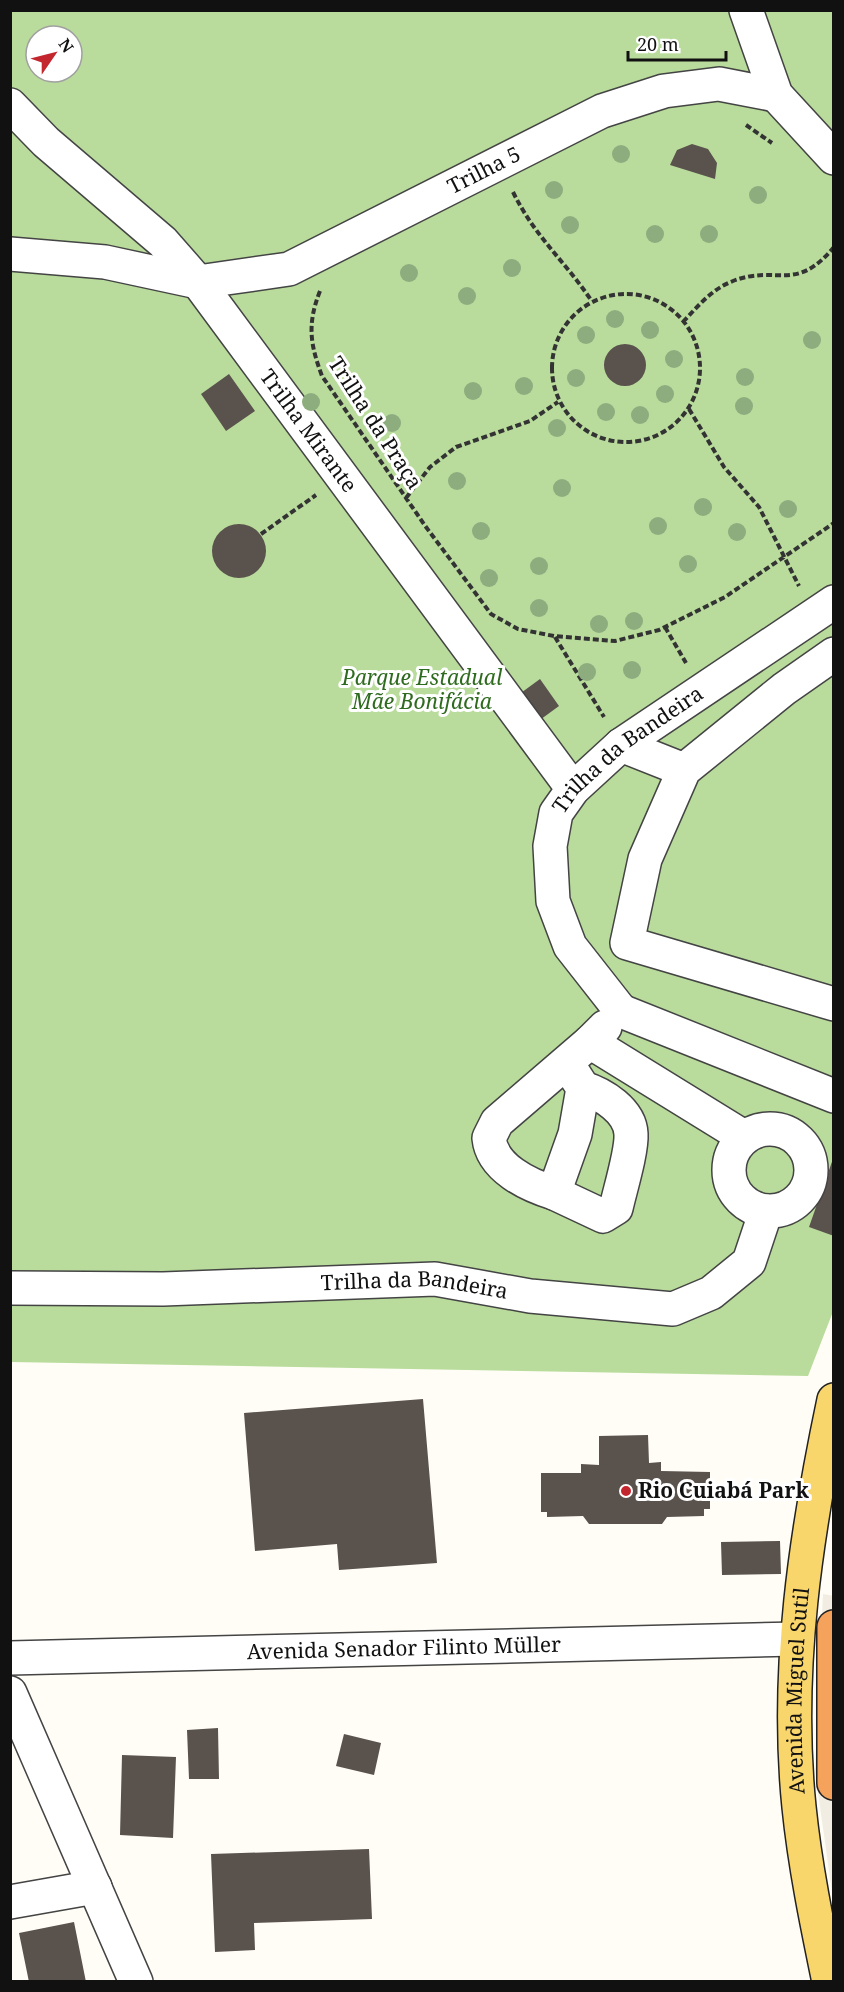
<svg xmlns="http://www.w3.org/2000/svg" width="844" height="1992" viewBox="0 0 844 1992" font-family="'Noto Serif',serif">
	<style>
		.forest { fill: #b9dc9c; fill-rule: evenodd }
		.plaza { fill: #f1ede2 }
		.building { fill: #5a524d }
		.lines { fill: none; stroke-linecap: round; stroke-linejoin: round }
		.minor-casing { stroke: #444; stroke-width: 36 }
		.major-casing { stroke: #222; stroke-width: 36 }
		.highway-casing { stroke: #222; stroke-width: 36 }
		.path { stroke: #333; stroke-width: 4; stroke-dasharray: 6 3; stroke-linecap: butt }
		.minor { stroke: #fff; stroke-width: 33 }
		.major { stroke: #f9d66b; stroke-width: 33 }
		.highway { stroke: #f5a25d; stroke-width: 33 }
		.tree { fill: #8dad7f }
		.poi-dot { fill: #c4262e; stroke: #fff; stroke-width: 2 }
		.labels { text-anchor: middle; stroke-width: 6; stroke-linejoin: round; paint-order: stroke }
		.street-label { font-size: 21px; fill: #111; stroke: #fff }
		.park-label { font-size: 21px; font-style: italic; fill: #2f6b1f; stroke: #fff }
		.poi-label { font-size: 21px; font-weight: bold; fill: #111; stroke: #fff; text-anchor: start }
	</style>
	<rect width="100%" height="100%" fill="#fffdf5"/>
	<path class="forest" d="M11,11H833L834,1309L808,1376L11,1362ZM36,36H72V72H36Z"/>
	<path class="plaza" d="M823,1594L834,1596L833,1899L815,1771Z"/>
	<path class="building" d="M692,144L708,149L717,163L715,179L670,165L677,150Z
		M604 365a21 21 0 1 1 42 0a21 21 0 1 1-42 0Z
		M229,374L255,411L226,431L201,394Z
		M212 551a27 27 0 1 1 54 0a27 27 0 1 1-54 0Z
		M540,679L559,706L533,725L514,698Z
		M834,1156V1236L809,1227Z
		M423,1399L437,1563L339,1570L337,1544L255,1551L244,1413Z
		M648,1435L649,1463L661,1462V1471L710,1472V1509H704V1516L667,1517L662,1524H589L583,1516L547,1517V1512H541V1473H581V1464L599,1465V1436Z
		M780,1541L781,1574L722,1575L721,1542Z
		M218,1728L219,1779H189L187,1730Z
		M344,1734L381,1743L374,1775L336,1766Z
		M122,1755L176,1757L173,1838L120,1835Z
		M369,1849L372,1919L254,1923L255,1950L215,1952L211,1854Z
		M74,1922L86,1982H29L19,1933Z"/>
	<g class="lines">
		<defs>
			<g id="minor">
				<path d="M746,10L776,95L834,158"/>
				<path id="s1" d="M10,105L46,142L163,242L198,282L573,789"/>
				<path id="s2" d="M10,254L105,262L198,282L289,269L602,111L664,91L719,84L776,95"/>
				<path d="M834,654L784,689L684,770L645,859L627,943L834,1004"/>
				<path d="M621,745L684,770"/>
				<path id="s3" d="M621,1011L570,946L553,901L550,846L556,813L573,789L621,745L834,602"/>
				<path d="M621,1011L834,1096"/>
				<path d="M605,1027L590,1042L744,1137"/>
				<path d="M567,1063L583,1088L575,1134L554,1193C528,1185 492,1168 489,1138L497,1122L590,1042"/>
				<circle cx="770" cy="1170" r="41"/>
				<path d="M554,1193L603,1216L616,1208C620,1190 632,1151 631,1134C630,1111 603,1094 583,1088"/>
				<path id="s4" d="M10,1288L163,1289L435,1279L530,1296L673,1309L711,1293L749,1262L766,1211"/>
				<path id="s5" d="M10,1658L797,1639"/>
				<path d="M10,1693L136,1982"/>
				<path d="M10,1902L95,1887"/>
			</g>
			<g id="major">
				<path id="s6" d="M829,1982C817,1924 805,1866 799,1807C785,1670 806,1533 834,1400"/>
			</g>
			<path id="highway" d="M834,1627V1783"/>
		</defs>
		<use href="#minor" class="minor-casing"/>
		<use href="#major" class="major-casing"/>
		<use href="#highway" class="highway-casing"/>
		<path class="path" d="M746,125L772,143
			M513,192C535,237 564,260 591,300
			M320,291C307,324 310,344 322,376L426,527L491,614L518,629L554,636L615,641L659,630L725,597L834,523
			M552 368a74 74 0 1 1 148 0a74 74 0 1 1-148 0Z
			M683,322C698,306 712,289 733,281C777,264 795,294 834,247
			M689,409L724,467L759,507L799,586
			M406,498L430,467L456,447L530,421L558,402
			M261,534L316,495
			M665,627L686,663
			M555,637L604,717
			M809,1184L822,1188"/>
		<use href="#minor" class="minor"/>
		<use href="#major" class="major"/>
		<use href="#highway" class="highway"/>
	</g>
	<g class="tree">
		<circle cx="621" cy="154" r="9"/>
		<circle cx="554" cy="190" r="9"/>
		<circle cx="758" cy="195" r="9"/>
		<circle cx="570" cy="225" r="9"/>
		<circle cx="655" cy="234" r="9"/>
		<circle cx="709" cy="234" r="9"/>
		<circle cx="512" cy="268" r="9"/>
		<circle cx="409" cy="273" r="9"/>
		<circle cx="467" cy="296" r="9"/>
		<circle cx="615" cy="319" r="9"/>
		<circle cx="650" cy="330" r="9"/>
		<circle cx="586" cy="335" r="9"/>
		<circle cx="812" cy="340" r="9"/>
		<circle cx="674" cy="359" r="9"/>
		<circle cx="745" cy="377" r="9"/>
		<circle cx="576" cy="378" r="9"/>
		<circle cx="524" cy="386" r="9"/>
		<circle cx="473" cy="391" r="9"/>
		<circle cx="665" cy="394" r="9"/>
		<circle cx="311" cy="402" r="9"/>
		<circle cx="744" cy="406" r="9"/>
		<circle cx="606" cy="412" r="9"/>
		<circle cx="640" cy="415" r="9"/>
		<circle cx="392" cy="423" r="9"/>
		<circle cx="557" cy="428" r="9"/>
		<circle cx="457" cy="481" r="9"/>
		<circle cx="562" cy="488" r="9"/>
		<circle cx="703" cy="507" r="9"/>
		<circle cx="788" cy="509" r="9"/>
		<circle cx="658" cy="526" r="9"/>
		<circle cx="481" cy="531" r="9"/>
		<circle cx="737" cy="532" r="9"/>
		<circle cx="688" cy="564" r="9"/>
		<circle cx="539" cy="566" r="9"/>
		<circle cx="489" cy="578" r="9"/>
		<circle cx="539" cy="608" r="9"/>
		<circle cx="634" cy="621" r="9"/>
		<circle cx="599" cy="624" r="9"/>
		<circle cx="632" cy="670" r="9"/>
		<circle cx="587" cy="672" r="9"/>
	</g>
	<circle class="poi-dot" cx="626" cy="1491" r="6"/>
	<g class="labels">
		<g class="street-label">
			<text dy="7" stroke="none"><textPath href="#s2" startOffset="501">Trilha 5</textPath></text>
			<text transform="translate(375 423) rotate(57)" y="7">Trilha da Praça</text>
			<text dy="7" stroke="none"><textPath href="#s1" startOffset="444">Trilha Mirante</textPath></text>
			<text dy="7" stroke="none"><textPath href="#s3" startOffset="316">Trilha da Bandeira</textPath></text>
			<text dy="7" stroke="none"><textPath href="#s4" startOffset="405">Trilha da Bandeira</textPath></text>
			<text dy="7" stroke="none"><textPath href="#s5" startOffset="394">Avenida Senador Filinto Müller</textPath></text>
			<text dy="7" stroke="none"><textPath href="#s6" startOffset="294">Avenida Miguel Sutil</textPath></text>
		</g>
		<g class="park-label">
			<text x="422" y="685">Parque Estadual<tspan x="422" dy="24">Mãe Bonifácia</tspan></text>
		</g>
		<g class="poi-label">
			<text x="638" y="1498">Rio Cuiabá Park</text>
		</g>
	</g>
	<rect width="844" height="1992" fill="none" stroke="#111111" stroke-width="24"/>
	<g transform="translate(54 54) rotate(55)"><circle r="28" fill="#ffffff" stroke="#a0a0a0" stroke-width="1.5"/>
	<path d="M0-4.5L10 22L0 15L-10 22Z" fill="#c4262e"/>
	<text y="-9" font-size="16" font-weight="bold" text-anchor="middle" fill="#111111">N</text>
	</g>
	<path d="M628 51v9h98v-9" fill="none" stroke="#111111" stroke-width="3"/>
	<text x="637" y="51" font-size="18" fill="#111111" stroke="#ffffff" stroke-width="4.5" paint-order="stroke">20 m</text>
</svg>
